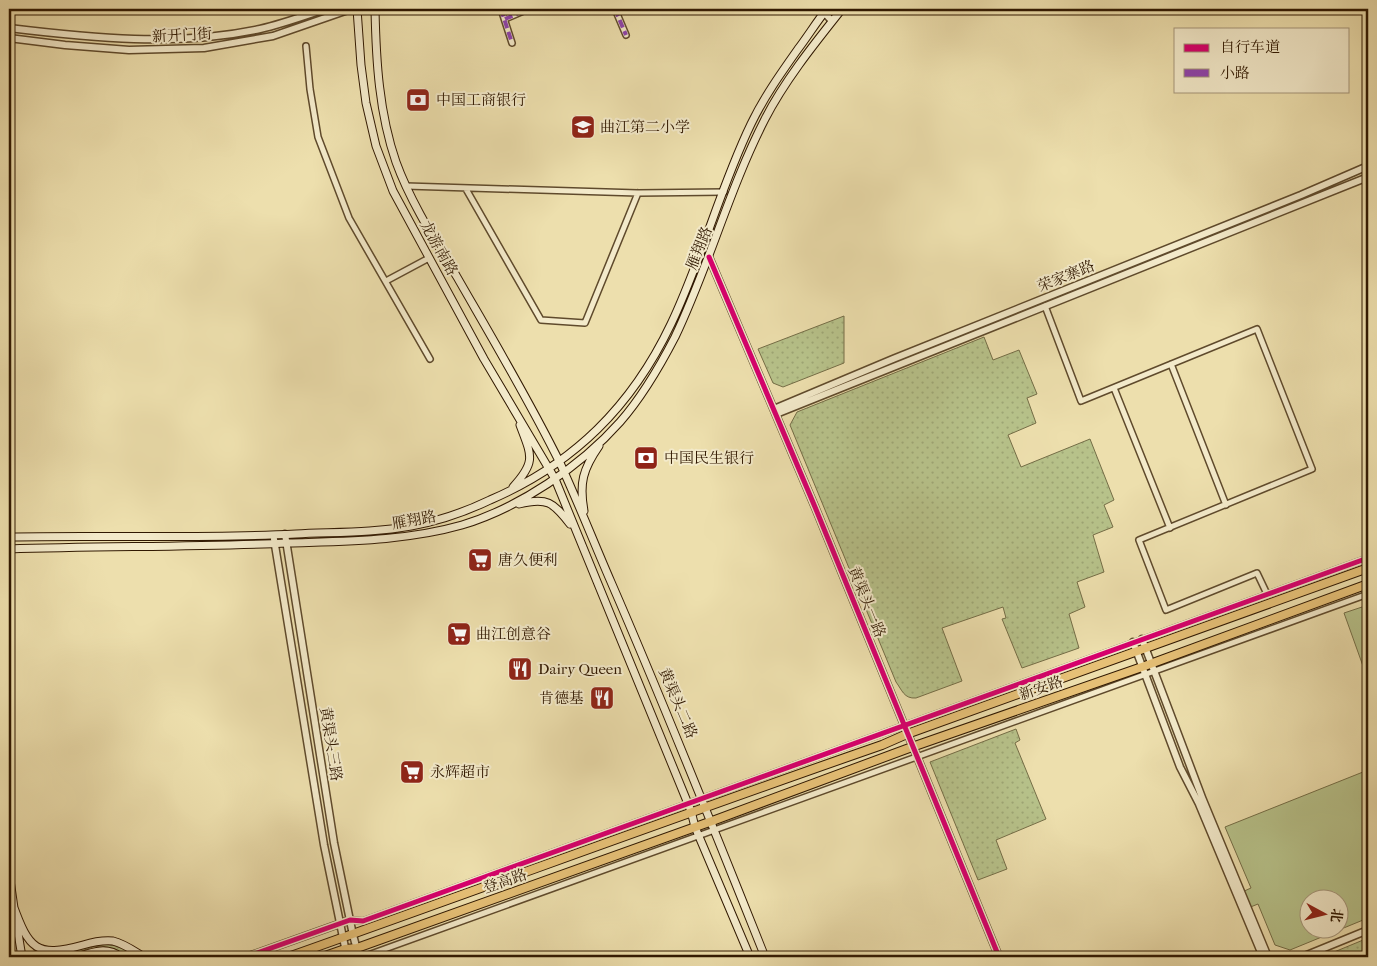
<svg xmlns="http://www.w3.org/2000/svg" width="1377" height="966" viewBox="0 0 1377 966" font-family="'IM FELL French Canon','Noto Serif SC',serif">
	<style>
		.grass { fill: url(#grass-dots); stroke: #746d46 }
		.park { fill: #b7c28a; stroke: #746d46; fill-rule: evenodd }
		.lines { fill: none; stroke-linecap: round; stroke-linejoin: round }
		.minor-casing { stroke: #5f4a2c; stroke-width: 8 }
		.tertiary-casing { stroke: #5f4a2c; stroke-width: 9 }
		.secondary-casing { stroke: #301801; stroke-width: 9 }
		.primary-casing { stroke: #301801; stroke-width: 10 }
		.minor { stroke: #f3eaca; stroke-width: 5 }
		.tertiary { stroke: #f3eaca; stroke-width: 6 }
		.secondary { stroke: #f3eaca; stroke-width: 7 }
		.primary { stroke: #e6c076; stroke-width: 8 }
		.quiet { stroke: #8e44ad; stroke-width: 4; stroke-dasharray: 8 4; stroke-linecap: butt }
		.cycleway-casing { stroke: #f3eaca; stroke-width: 8 }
		.cycleway { stroke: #d6006c; stroke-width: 5 }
		.labels { text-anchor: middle; stroke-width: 4; stroke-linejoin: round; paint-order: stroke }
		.street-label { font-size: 15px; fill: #301801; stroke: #f3eaca }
		.poi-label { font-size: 15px; fill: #301801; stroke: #f3eaca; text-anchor: start }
	</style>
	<defs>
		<pattern id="grass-dots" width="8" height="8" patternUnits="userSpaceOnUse" patternTransform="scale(1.25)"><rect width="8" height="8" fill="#b7c28a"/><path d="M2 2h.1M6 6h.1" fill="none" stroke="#9ea675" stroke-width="1.8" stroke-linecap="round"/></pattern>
	</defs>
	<rect width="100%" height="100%" fill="#eddfad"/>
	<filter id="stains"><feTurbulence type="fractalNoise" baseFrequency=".004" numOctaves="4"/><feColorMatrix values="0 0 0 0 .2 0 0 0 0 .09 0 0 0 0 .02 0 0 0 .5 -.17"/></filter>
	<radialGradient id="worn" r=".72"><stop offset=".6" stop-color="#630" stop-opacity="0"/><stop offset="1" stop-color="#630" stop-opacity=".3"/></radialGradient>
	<path class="grass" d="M844,316V363L783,387L773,383L758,349Z
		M984,337L993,360L1019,350L1037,394L1027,398L1036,423L1008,435L1021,467L1090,439L1114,500L1104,505L1113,527L1093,535L1104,572L1077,582L1085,607L1069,614L1079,648L1022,668L1002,619L1006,618L1003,607L942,628L962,681L916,698C904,699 902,690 896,682L790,425L797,412Z
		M1016,729L1020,740L1015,743L1046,819L996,840L1007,869L978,880L930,762Z
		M1368,938V957H1322Z
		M97,944C116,944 123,948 139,957H127L115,949L102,946L93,947L64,957H35L34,949C58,961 73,950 97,944Z"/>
	<path class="park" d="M1368,605V680L1344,613Z
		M1368,770V918L1290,950L1275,945L1258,904L1248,908L1242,892L1251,888L1225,827ZM1310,898H1340V928H1310Z"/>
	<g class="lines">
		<defs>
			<path id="minor" d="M501,9L512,43
				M615,9L626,35
				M505,19L528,9
				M306,46L310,89L318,137L349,218L430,359
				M406,186L638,193L724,192
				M466,189L541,320L585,323L638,193
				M386,281L429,258
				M1045,306L1081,401L1257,329L1312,469L1139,540L1166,610L1257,573L1267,594
				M1171,364L1226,505
				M1114,388L1170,528
				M350,920L363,921L1368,558
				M359,956L368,955L1368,594"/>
			<path id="tertiary" d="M821,9L832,21
				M9,28C91,38 177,47 260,29C282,24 304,16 325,9
				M9,38L65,45L129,50L204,48L273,36L351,9
				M1365,178L1368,187
				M709,257L815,507L999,957
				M774,409L893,359L1301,195L1368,166
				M776,414L1368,177
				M285,534L334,843L353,935L359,957
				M274,539L324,845L347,957
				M1142,639L1203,800L1268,957
				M1133,642L1180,767L1199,804L1263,957
				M246,957L350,920
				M1302,957L1368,930"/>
			<path id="secondary" d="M357,9L361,65L366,103L376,146L393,191L484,359L555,479L691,811L695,827L750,957
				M375,9C376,60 379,113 396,162C410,201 436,242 457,277C492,338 529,400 560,463C578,502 594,543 611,582C665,706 715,832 765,957
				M513,487C537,461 531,455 520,425
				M519,504C547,497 553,502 570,524
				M584,511C579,483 583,469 599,446
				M9,537C104,535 200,539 296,534C334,532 373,533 411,526C439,521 465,512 490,500C574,464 632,406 671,324C702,259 720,188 751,124C764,97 781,73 798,49C808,36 817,21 827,9
				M9,549C102,546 196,547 289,543C347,541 406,541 462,525C519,508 581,466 620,422C642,397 660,366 675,337C709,266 729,189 765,119C785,80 815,43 842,9
				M9,873L14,908
				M13,905C29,949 36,958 83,945C93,942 103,940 113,941C125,944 134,951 144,957
				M16,921L22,957
				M77,957C92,952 107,946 121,957"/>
			<path id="primary" d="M288,957C486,887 683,814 882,745L907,734L1368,568
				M322,957L345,949L357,948L715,820L912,747L1142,667L1368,584"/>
		</defs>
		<use href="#minor" class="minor-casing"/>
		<use href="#tertiary" class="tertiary-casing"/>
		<use href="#secondary" class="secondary-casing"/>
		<use href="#primary" class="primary-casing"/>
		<use href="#minor" class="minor"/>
		<use href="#tertiary" class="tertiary"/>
		<use href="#secondary" class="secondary"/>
		<use href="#primary" class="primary"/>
		<path class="quiet" d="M501,9L512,43
			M615,9L626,35
			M505,19L528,9"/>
		<defs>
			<path id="cycleway" d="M709,257L815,507L999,957
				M246,957L350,920L363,921L1368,558"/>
		</defs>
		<use href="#cycleway" class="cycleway-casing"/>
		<use href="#cycleway" class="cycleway"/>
	</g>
	<defs>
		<symbol id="bank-square" viewBox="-11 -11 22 22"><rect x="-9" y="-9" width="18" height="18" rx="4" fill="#8f2418" stroke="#f3eaca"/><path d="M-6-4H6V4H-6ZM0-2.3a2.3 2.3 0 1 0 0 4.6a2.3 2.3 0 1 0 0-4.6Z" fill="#fff"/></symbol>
		<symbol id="school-square" viewBox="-11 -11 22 22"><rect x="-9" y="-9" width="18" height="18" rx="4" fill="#8f2418" stroke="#f3eaca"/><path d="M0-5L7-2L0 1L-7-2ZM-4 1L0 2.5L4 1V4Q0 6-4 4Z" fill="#fff"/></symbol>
		<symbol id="supermarket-square" viewBox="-11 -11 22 22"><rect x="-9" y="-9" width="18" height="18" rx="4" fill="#8f2418" stroke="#f3eaca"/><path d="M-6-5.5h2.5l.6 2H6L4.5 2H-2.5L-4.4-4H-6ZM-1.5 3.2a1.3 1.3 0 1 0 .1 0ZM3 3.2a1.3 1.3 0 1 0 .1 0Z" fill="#fff"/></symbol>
		<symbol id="restaurant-square" viewBox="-11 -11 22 22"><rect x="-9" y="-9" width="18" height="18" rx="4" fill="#8f2418" stroke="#f3eaca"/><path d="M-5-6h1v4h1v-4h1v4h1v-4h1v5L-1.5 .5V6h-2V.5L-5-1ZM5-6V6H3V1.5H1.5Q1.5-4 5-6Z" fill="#fff"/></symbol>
	</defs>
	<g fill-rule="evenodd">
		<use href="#bank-square" x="404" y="86" width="28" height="28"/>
		<use href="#school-square" x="569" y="113" width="28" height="28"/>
		<use href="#bank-square" x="632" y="444" width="28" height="28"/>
		<use href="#supermarket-square" x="466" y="546" width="28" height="28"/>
		<use href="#supermarket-square" x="445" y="620" width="28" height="28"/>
		<use href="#restaurant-square" x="506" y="655" width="28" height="28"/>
		<use href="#restaurant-square" x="588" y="684" width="28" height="28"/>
		<use href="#supermarket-square" x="398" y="758" width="28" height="28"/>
	</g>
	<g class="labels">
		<g class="street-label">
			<text transform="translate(182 35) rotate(-3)" y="5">新开门街</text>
			<text transform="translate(439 248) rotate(61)" y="5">龙游南路</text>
			<text transform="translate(699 248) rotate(-68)" y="5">雁翔路</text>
			<text transform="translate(1066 276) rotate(-22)" y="5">荣家寨路</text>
			<text transform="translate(414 520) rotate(-10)" y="5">雁翔路</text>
			<text transform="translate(867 602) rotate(68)" y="5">黄渠头一路</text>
			<text transform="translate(1041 688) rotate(-19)" y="5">新安路</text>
			<text transform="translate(678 703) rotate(67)" y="5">黄渠头二路</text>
			<text transform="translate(331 744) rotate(81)" y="5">黄渠头三路</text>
			<text transform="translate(505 881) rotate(-19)" y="5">登高路</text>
		</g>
		<g class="poi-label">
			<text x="436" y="105">中国工商银行</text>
			<text x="600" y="132">曲江第二小学</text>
			<text x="664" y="463">中国民生银行</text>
			<text x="498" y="565">唐久便利</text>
			<text x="476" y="639">曲江创意谷</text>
			<text x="538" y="674">Dairy Queen</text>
			<text x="584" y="703" text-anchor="end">肯德基</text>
			<text x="430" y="777">永辉超市</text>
		</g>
	</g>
	<rect width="1377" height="966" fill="none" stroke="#eddfad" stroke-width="30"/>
	<rect x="10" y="10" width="1357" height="946" fill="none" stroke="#301801" stroke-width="2.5"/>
	<rect x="15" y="15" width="1347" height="936" fill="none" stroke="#301801"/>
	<rect x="1174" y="28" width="175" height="65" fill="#f3eaca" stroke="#a5967a"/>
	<rect x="1184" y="44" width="25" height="8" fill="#d6006c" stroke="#a5967a"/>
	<text x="1220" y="52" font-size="15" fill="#301801">自行车道</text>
	<rect x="1184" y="69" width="25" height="8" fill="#8e44ad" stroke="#a5967a"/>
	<text x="1220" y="78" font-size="15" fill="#301801">小路</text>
	<g transform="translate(1324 914) rotate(97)"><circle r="24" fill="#f3eaca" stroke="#a5967a"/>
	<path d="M0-4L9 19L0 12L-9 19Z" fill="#8f2418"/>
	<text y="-8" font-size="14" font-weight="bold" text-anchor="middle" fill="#301801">北</text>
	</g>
	<rect width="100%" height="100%" filter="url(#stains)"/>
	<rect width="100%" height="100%" fill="url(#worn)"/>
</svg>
